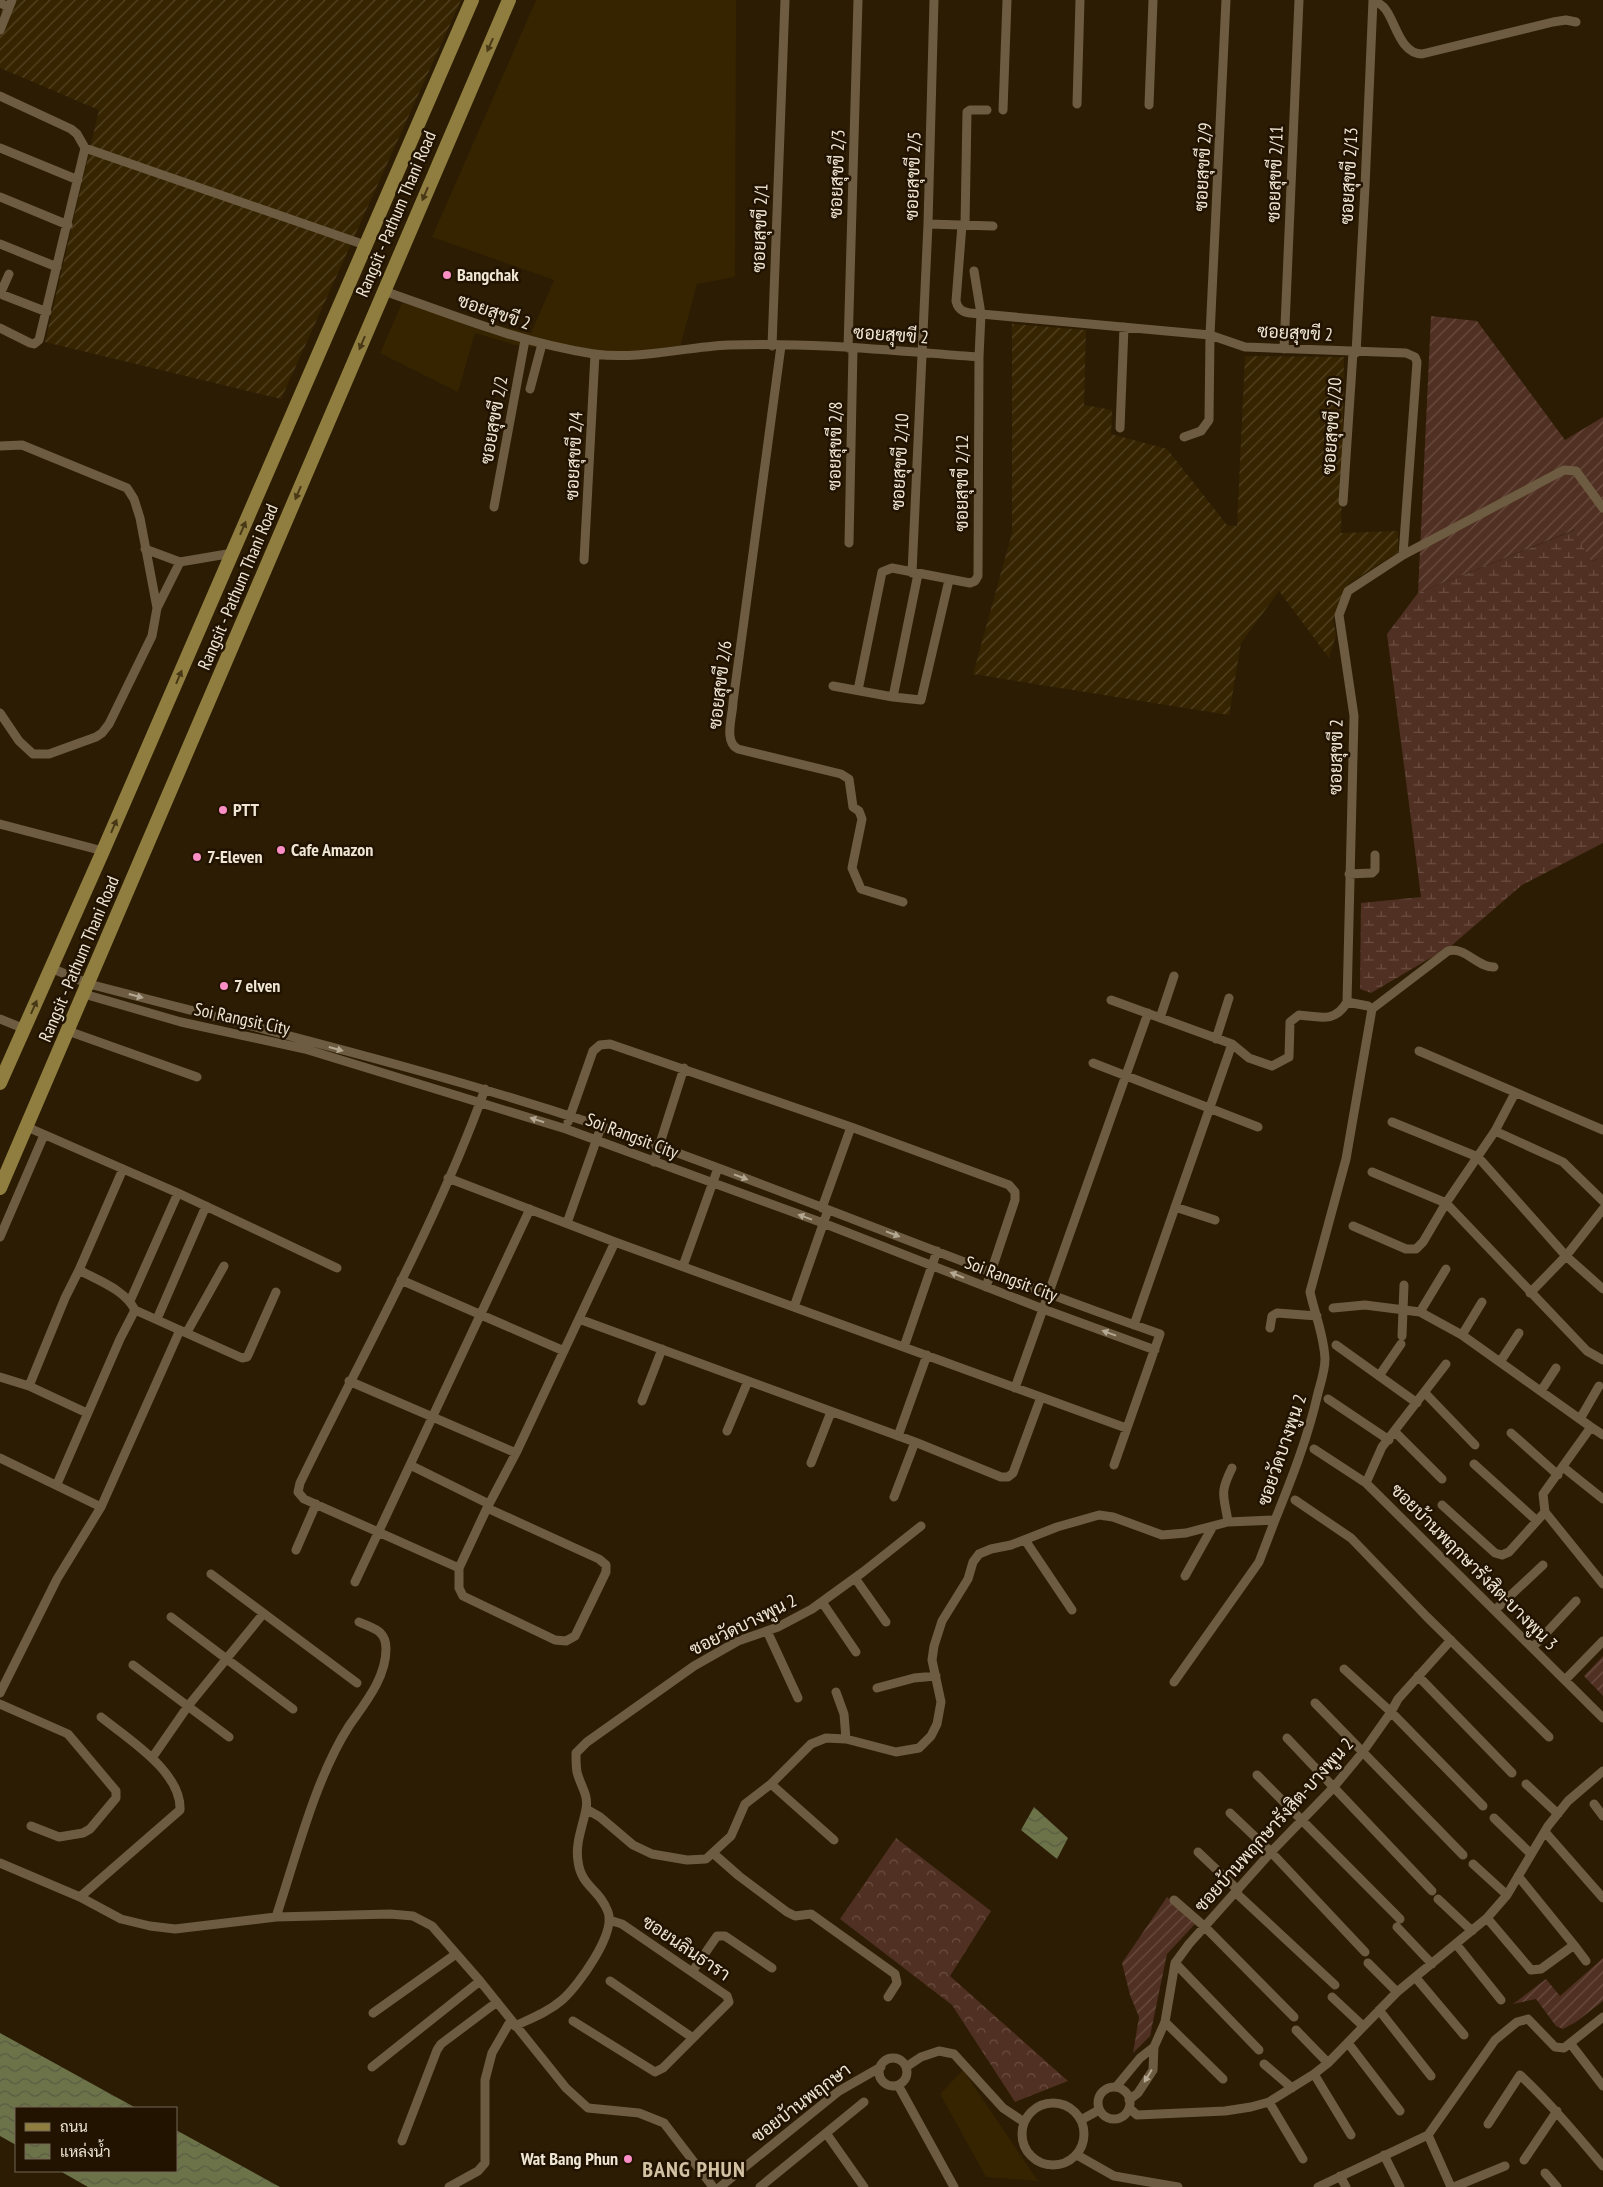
<svg xmlns="http://www.w3.org/2000/svg" width="1603" height="2187" viewBox="0 0 1603 2187" font-family="'PT Sans Narrow',Sarabun,sans-serif">
	<style>
		.built { fill: #362401 }
		.industrial { fill: url(#industrial-furrows) }
		.forest { fill: url(#forest-crowns) }
		.wetland { fill: url(#wetland-marsh) }
		.garden { fill: url(#garden-furrows) }
		.water { fill: url(#water-waves) }
		.lines { fill: none; stroke-linecap: round; stroke-linejoin: round }
		.street { stroke: #6d5c41; stroke-width: 9 }
		.primary { stroke: #8f7e3f; stroke-width: 14 }
		.oneway { fill: #483816 }
		.oneway2 { fill: #b4a893 }
		.poi-dot { fill: #fb8fc5; stroke: #211300; stroke-width: 2 }
		.labels { text-anchor: middle; stroke-width: 5; stroke-linejoin: round; paint-order: stroke }
		.street-label { font-size: 18px; fill: #efe6d6; stroke: #211300 }
		.poi-label { font-size: 18px; font-weight: bold; fill: #efe6d6; stroke: #211300; text-anchor: start }
		.district-label { font-size: 22px; font-weight: bold; letter-spacing: 1px; fill: #d3c1a3; stroke: #211300 }
	</style>
	<defs>
		<pattern id="industrial-furrows" width="10" height="10" patternUnits="userSpaceOnUse" patternTransform="scale(1.25)"><rect width="10" height="10" fill="#362401"/><path d="M-1 1l2-2M0 10L10 0M9 11l2-2" fill="none" stroke="#534425"/></pattern>
		<pattern id="forest-crowns" width="20" height="18" patternUnits="userSpaceOnUse" patternTransform="scale(1.25)"><rect width="20" height="18" fill="#503022"/><path d="M2 6a3 3 0 1 1 6 0M12 15a3 3 0 1 1 6 0" fill="none" stroke="#6a4e41"/></pattern>
		<pattern id="wetland-marsh" width="20" height="14" patternUnits="userSpaceOnUse" patternTransform="scale(1.25)"><rect width="20" height="14" fill="#503022"/><path d="M1 5h8M5 5V1M11 12h8M15 12V8" fill="none" stroke="#6a4e41"/></pattern>
		<pattern id="garden-furrows" width="10" height="10" patternUnits="userSpaceOnUse" patternTransform="scale(1.25)"><rect width="10" height="10" fill="#503022"/><path d="M-1 1l2-2M0 10L10 0M9 11l2-2" fill="none" stroke="#6a4e41"/></pattern>
		<pattern id="water-waves" width="16" height="10" patternUnits="userSpaceOnUse" patternTransform="scale(1.25)"><rect width="16" height="10" fill="#6c7348"/><path d="M0 5q4-4 8 0t8 0" fill="none" stroke="#5a5c44"/></pattern>
	</defs>
	<rect width="100%" height="100%" fill="#2b1c03"/>
	<path class="built" d="M536,0H736L735,277L697,284L679,351L632,359L515,345L475,333L458,392L380,353L402,303L531,333L554,280L432,237Z
		M963,2070L1038,2181L986,2177L940,2094Z"/>
	<path class="industrial" d="M6,0H461L281,399L45,342L99,110L0,68V15Z
		M1012,324L1086,330L1084,405L1112,410L1111,434L1167,449L1227,525L1237,526L1245,356L1344,357L1341,533L1398,531V552L1348,584L1333,619L1336,635L1329,658L1279,591L1241,643L1229,715L973,674L1012,533Z"/>
	<path class="forest" d="M896,1838L991,1911L950,1976L1068,2081L1015,2102L952,2005L840,1919Z"/>
	<path class="wetland" d="M1575,530L1591,561L1603,558V843L1522,885L1451,946L1371,993L1360,989L1361,903L1421,897L1387,634L1418,593Z"/>
	<path class="garden" d="M1431,316L1477,321L1565,440L1603,417V558L1591,561L1574,530L1418,593Z
		M1603,1656V1696L1584,1676Z
		M1167,1897L1195,1924L1167,1954L1150,2036L1133,2053L1139,2017L1130,1995L1122,1963Z
		M1603,1958V2001L1576,2022L1563,2029L1556,2026L1536,1999L1513,2004L1546,1979L1560,1996Z"/>
	<path class="water" d="M1034,1807L1068,1838L1057,1859L1021,1830Z
		M0,2033L136,2108H16V2145L0,2136Z
		M176,2130L280,2187H88L60,2171H176Z"/>
	<g class="lines">
		<path class="street" d="M1373,0C1378,3 1383,5 1386,10C1396,24 1401,54 1422,54L1553,22L1566,20L1576,22
			M0,3L9,7
			M0,30L12,0
			M0,96L71,129L77,134L85,148L39,340L34,344L30,343L0,328
			M1077,104L1080,0
			M1149,105L1153,0
			M1003,110L1007,0
			M0,148L78,180
			M85,148L365,245
			M0,197L68,225
			M928,224L993,226
			M962,225L956,301C959,314 969,313 981,314L974,271
			M965,225L967,112L970,110H987
			M0,244L57,267
			M9,274L1,292L3,295L47,312
			M384,291C453,315 521,343 594,354C640,360 684,347 729,345C812,342 897,351 979,357L981,314L1210,335L1245,347L1406,353L1415,357L1417,362L1403,555L1348,591L1339,615L1354,716L1347,1002C1335,1023 1320,1017 1299,1015L1290,1022L1289,1057L1272,1066L1249,1058L1232,1044L1111,1000
			M772,346L785,0
			M781,346L733,702C733,715 723,742 738,749L841,774L849,779L853,807L859,811L862,819L852,868L861,889L903,902
			M848,348L858,0
			M1284,349L1299,0
			M1356,353L1365,187L1373,0
			M530,389L542,344
			M1120,428L1124,327
			M1184,437L1201,431L1209,420L1210,335L1226,0
			M0,446L22,445L127,488L134,499L140,518L157,608
			M1343,502L1353,352
			M494,507L525,340
			M849,543L853,349
			M145,549L180,562
			M1403,555L1564,470L1576,471L1603,508
			M584,560L595,354
			M912,573L928,224L934,0
			M833,686L893,697L921,700L949,580
			M858,690L882,572L892,568L970,583L975,581L978,576L979,357
			M893,697L918,574
			M0,713L19,741L33,754H49L96,737L102,733L109,724L152,636L157,608L180,562L233,553
			M0,824L103,851
			M1349,874L1372,873L1375,870V855
			M51,968L89,984C281,1034 474,1080 661,1147C828,1207 992,1276 1160,1334L1114,1465
			M84,994L181,1022L305,1049L566,1129L823,1223L1043,1309L1155,1350
			M1347,1002L1368,1006L1372,1009
			M1160,1018L1174,976
			M0,1019L25,1029
			M68,1031L197,1077
			M1216,1039L1229,998
			M1419,1051L1603,1130
			M1093,1063L1258,1127
			M568,1122L593,1051L600,1045L610,1044L851,1127L1009,1185L1015,1192V1200L986,1287
			M1392,1122L1478,1157L1566,1256L1603,1289
			M27,1127L178,1193L337,1268
			M1495,1131L1563,1162L1603,1201
			M654,1162L684,1068
			M1372,1172L1446,1203L1587,1351L1603,1360
			M448,1178L615,1242L1126,1428
			M1175,1207L1215,1220
			M822,1208L851,1127
			M567,1223L601,1127
			M1353,1226L1406,1249H1416L1423,1242L1446,1203L1495,1131L1515,1093
			M0,1237L44,1135
			M683,1266L718,1168
			M79,1270L123,1169
			M401,1280L564,1351
			M1530,1293L1566,1256L1603,1209
			M130,1301L178,1193
			M794,1307L828,1210
			M1333,1308L1365,1305L1420,1312L1462,1335L1591,1427L1543,1494L1545,1512L1603,1584
			M135,1310L242,1358L247,1357L249,1353L276,1292
			M1420,1312L1446,1269
			M157,1319L206,1206
			M579,1319L915,1442L1001,1477H1008L1013,1473L1041,1397
			M1134,1325L1232,1044
			M1270,1328L1272,1316L1277,1313L1317,1316
			M187,1332L224,1266
			M1462,1335L1482,1302
			M1402,1336L1404,1285
			M1336,1345L1417,1403
			M904,1347L937,1251
			M1500,1362L1519,1333
			M1379,1376L1401,1344
			M0,1377L29,1386L65,1298L79,1270C99,1281 124,1289 135,1310L120,1339L57,1484
			M349,1381L516,1453
			M29,1386L87,1413
			M1015,1388L1148,1013
			M1541,1391L1556,1368
			M1425,1393L1475,1445
			M1328,1399L1389,1440
			M642,1401L662,1349
			M1580,1419L1599,1386
			M1591,1427L1603,1435
			M727,1431L748,1381
			M1395,1432L1442,1479
			M1511,1433L1558,1475
			M898,1436L927,1355
			M1314,1449L1366,1483L1603,1718
			M0,1458L101,1507
			M811,1463L831,1412
			M1474,1464L1537,1521
			M410,1465L489,1504
			M1563,1467L1603,1499
			M1366,1483L1382,1447L1446,1364
			M894,1497L915,1442
			M1295,1500L1351,1538L1427,1617L1549,1737
			M1442,1505L1495,1553L1502,1555L1509,1552L1545,1512
			M487,1508L599,1559L606,1565V1572L575,1636L566,1641L555,1640L463,1596L459,1588V1568L487,1508L516,1453L615,1242
			M1228,1522C1224,1495 1219,1494 1232,1468
			M1025,1540L1072,1610
			M296,1550L316,1504
			M459,1568L304,1499L298,1492L300,1483C363,1353 436,1225 485,1089
			M211,1574L357,1683
			M1185,1576L1213,1526
			M855,1578L886,1622
			M355,1582L530,1209
			M822,1602L856,1652
			M1495,1610L1543,1565
			M171,1617L293,1709
			M767,1631L798,1698
			M1533,1647L1576,1601
			M133,1665L229,1737
			M1344,1669L1391,1712L1483,1806
			M1418,1676L1512,1773
			M1565,1680L1603,1641
			M1174,1682L1259,1562L1275,1520
			M877,1688L914,1678L936,1676
			M836,1692L844,1714L846,1739
			M0,1693L57,1579L101,1507L180,1330
			M1315,1703L1463,1855
			M0,1704L68,1734L116,1791V1798L90,1829L83,1833L59,1837L31,1826
			M1287,1738L1432,1891
			M152,1758L188,1706L263,1614
			M1257,1775L1400,1919
			M771,1784L834,1840
			M1526,1784L1558,1814
			M1594,1804L1603,1816
			M586,1809L600,1817L633,1845L652,1854L687,1860L706,1859L731,1836L745,1804L771,1784L811,1744L826,1738L846,1739L896,1752L919,1748L931,1736L937,1724L941,1702L932,1660L934,1646L942,1621L968,1579L973,1562L979,1554L991,1549L1011,1545L1057,1527L1099,1515L1113,1517L1162,1535L1186,1533L1228,1522L1275,1520C1292,1478 1308,1437 1318,1393C1321,1382 1325,1370 1325,1359C1324,1335 1315,1315 1310,1292L1346,1159L1372,1009L1448,951C1465,946 1478,968 1494,967
			M1230,1813L1271,1852L1365,1952
			M1494,1818L1531,1854
			M1545,1832L1603,1898
			M1198,1852L1238,1890
			M714,1854L739,1876L787,1912L795,1916L811,1914L895,1974L897,1983L888,1997
			M0,1863L80,1897L121,1919L150,1926L175,1929L276,1917L390,1914L413,1916L432,1926L480,1981L566,2088L588,2108L639,2113L664,2123L713,2187
			M1473,1864L1507,1895
			M1235,1892L1335,1985
			M80,1897L180,1810C182,1772 128,1739 101,1717
			M1438,1899L1472,1931
			M1174,1900L1205,1927L1294,2017
			M276,1917C296,1857 315,1779 349,1726C365,1703 386,1678 386,1649C386,1630 374,1629 359,1622
			M1487,1918L1531,1970L1541,1969L1574,1945L1518,1876
			M1397,1927L1432,1964
			M1456,1944L1501,2000
			M1574,1945L1586,1961
			M1175,1963L1259,2050
			M1368,1963L1397,1992
			M692,1972L717,1936H725L772,1968
			M1416,1978L1464,2035
			M610,1981L693,2038
			M1332,1997L1363,2026
			M1379,2010L1431,2076
			M373,2013L456,1954
			M573,2021L655,2072L663,2068L729,2002L727,1996L622,1924L609,1920
			M1165,2022L1223,2079
			M515,2026C532,2018 548,2012 562,2000C578,1986 616,1934 608,1912C600,1889 581,1887 578,1861C575,1843 583,1826 586,1809C589,1795 580,1785 577,1772C576,1767 576,1759 576,1753L587,1742L694,1666L738,1641L778,1627L812,1609L863,1572L921,1526
			M1296,2030L1328,2063
			M1348,2043L1400,2111
			M1570,2043L1603,2086
			M879 2072a14 14 0 1 1 28 0a14 14 0 1 1-28 0Z
			M1264,2064L1292,2088
			M372,2067L480,1981
			M906,2067L921,2057L939,2051L954,2054L1003,2108L1024,2122
			M1314,2074L1351,2135
			M898,2085L954,2187
			M1116,2087L1140,2058L1154,2047
			M1098 2103a16 16 0 1 1 32 0a16 16 0 1 1-32 0Z
			M1129,2100L1138,2093L1153,2070L1154,2047L1165,2022L1175,1963L1189,1944L1271,1852L1333,1788L1362,1753L1391,1712L1398,1699L1451,1640
			M1269,2102L1303,2159
			M1022 2134a31 31 0 1 1 62 0a31 31 0 1 1-62 0Z
			M1129,2108L1137,2115L1225,2111L1251,2107L1269,2102L1314,2074L1328,2063L1397,1992L1487,1918L1507,1895L1548,1826L1568,1801L1603,1771
			M1081,2120L1099,2110
			M1488,2124L1520,2075C1550,2103 1576,2134 1603,2166
			M826,2133L864,2187
			M1428,2135L1451,2187
			M402,2141L437,2050L441,2044L497,2002
			M1077,2155L1114,2176L1178,2187
			M1384,2155L1400,2187
			M1524,2160L1557,2111
			M1545,2173L1557,2187
			M1340,2176L1346,2187
			M449,2187L478,2171L485,2163V2080L492,2053L511,2020
			M720,2187L839,2091L881,2067
			M760,2187L864,2102
			M1318,2187L1428,2135L1495,2040L1517,2022L1528,2019L1555,2047L1564,2048L1603,2017
			M1454,2187L1505,2166"/>
		<path class="primary" d="M0,1083L103,851L472,0
			M0,1188L509,0"/>
	</g>
	<defs><path id="oneway-solid" d="M-6-.8H1V-3.2L6.5 0L1 3.2V.8H-6Z" transform="scale(1.25)"/></defs>
	<g class="oneway">
		<use href="#oneway-solid" transform="translate(490 45) rotate(114)"/>
		<use href="#oneway-solid" transform="translate(425 194) rotate(113)"/>
		<use href="#oneway-solid" transform="translate(362 343) rotate(113)"/>
		<use href="#oneway-solid" transform="translate(298 493) rotate(113)"/>
		<use href="#oneway-solid" transform="translate(243 528) rotate(-67)"/>
		<use href="#oneway-solid" transform="translate(179 677) rotate(-67)"/>
		<use href="#oneway-solid" transform="translate(114 826) rotate(-67)"/>
		<use href="#oneway-solid" transform="translate(34 1007) rotate(-66)"/>
	</g>
	<g class="oneway2">
		<use href="#oneway-solid" transform="translate(136 996) rotate(15)"/>
		<use href="#oneway-solid" transform="translate(336 1049) rotate(15)"/>
		<use href="#oneway-solid" transform="translate(537 1120) rotate(-162)"/>
		<use href="#oneway-solid" transform="translate(741 1177) rotate(21)"/>
		<use href="#oneway-solid" transform="translate(805 1217) rotate(-160)"/>
		<use href="#oneway-solid" transform="translate(893 1234) rotate(21)"/>
		<use href="#oneway-solid" transform="translate(957 1275) rotate(-158)"/>
		<use href="#oneway-solid" transform="translate(1109 1333) rotate(-160)"/>
		<use href="#oneway-solid" transform="translate(1148 2076) rotate(121)"/>
	</g>
	<g class="poi-dot">
		<circle cx="447" cy="275" r="5"/>
		<circle cx="223" cy="810" r="5"/>
		<circle cx="281" cy="850" r="5"/>
		<circle cx="197" cy="857" r="5"/>
		<circle cx="224" cy="986" r="5"/>
		<circle cx="628" cy="2159" r="5"/>
	</g>
	<g class="labels">
		<g class="street-label">
			<text transform="translate(1203 167) rotate(-87)" y="6">ซอยสุขขี 2/9</text>
			<text transform="translate(837 174) rotate(-88)" y="6">ซอยสุขขี 2/3</text>
			<text transform="translate(1275 174) rotate(-88)" y="6">ซอยสุขขี 2/11</text>
			<text transform="translate(913 176) rotate(-88)" y="6">ซอยสุขขี 2/5</text>
			<text transform="translate(1349 176) rotate(-87)" y="6">ซอยสุขขี 2/13</text>
			<text transform="translate(396 214) rotate(-67)" y="6">Rangsit - Pathum Thani Road</text>
			<text transform="translate(760 228) rotate(-88)" y="6">ซอยสุขขี 2/1</text>
			<text transform="translate(494 312) rotate(19)" y="6">ซอยสุขขี 2</text>
			<text transform="translate(1295 333) rotate(3)" y="6">ซอยสุขขี 2</text>
			<text transform="translate(891 335) rotate(4)" y="6">ซอยสุขขี 2</text>
			<text transform="translate(494 420) rotate(-80)" y="6">ซอยสุขขี 2/2</text>
			<text transform="translate(1332 426) rotate(-86)" y="6">ซอยสุขขี 2/20</text>
			<text transform="translate(835 446) rotate(-89)" y="6">ซอยสุขขี 2/8</text>
			<text transform="translate(574 456) rotate(-87)" y="6">ซอยสุขขี 2/4</text>
			<text transform="translate(900 462) rotate(-87)" y="6">ซอยสุขขี 2/10</text>
			<text transform="translate(962 483) rotate(-90)" y="6">ซอยสุขขี 2/12</text>
			<text transform="translate(238 587) rotate(-67)" y="6">Rangsit - Pathum Thani Road</text>
			<text transform="translate(720 685) rotate(-83)" y="6">ซอยสุขขี 2/6</text>
			<text transform="translate(1336 757) rotate(-89)" y="6">ซอยสุขขี 2</text>
			<text transform="translate(79 959) rotate(-67)" y="6">Rangsit - Pathum Thani Road</text>
			<text transform="translate(242 1019) rotate(12)" y="6">Soi Rangsit City</text>
			<text transform="translate(632 1136) rotate(21)" y="6">Soi Rangsit City</text>
			<text transform="translate(1011 1279) rotate(21)" y="6">Soi Rangsit City</text>
			<text transform="translate(1282 1450) rotate(-71)" y="6">ซอยวัดบางพูน 2</text>
			<text transform="translate(1474 1567) rotate(45)" y="6">ซอยบ้านพฤกษารังสิต-บางพูน 3</text>
			<text transform="translate(743 1625) rotate(-26)" y="6">ซอยวัดบางพูน 2</text>
			<text transform="translate(1274 1825) rotate(-48)" y="6">ซอยบ้านพฤกษารังสิต-บางพูน 2</text>
			<text transform="translate(686 1948) rotate(34)" y="6">ซอยนลินธารา</text>
			<text transform="translate(801 2103) rotate(-37)" y="6">ซอยบ้านพฤกษา</text>
		</g>
		<g class="poi-label">
			<text x="457" y="281">Bangchak</text>
			<text x="233" y="816">PTT</text>
			<text x="291" y="856">Cafe Amazon</text>
			<text x="207" y="863">7-Eleven</text>
			<text x="234" y="992">7 elven</text>
			<text x="618" y="2165" text-anchor="end">Wat Bang Phun</text>
		</g>
		<g class="district-label">
			<text x="694" y="2177">BANG PHUN</text>
		</g>
	</g>
	<rect x="15" y="2107" width="162" height="65" fill="#211300" stroke="#736756"/>
	<rect x="25" y="2123" width="25" height="8" fill="#8f7e3f" stroke="#736756"/>
	<text x="60" y="2132" font-size="15" fill="#efe6d6">ถนน</text>
	<rect x="25" y="2144" width="25" height="15" fill="url(#water-waves)" stroke="#736756"/>
	<text x="60" y="2157" font-size="15" fill="#efe6d6">แหล่งน้ำ</text>
</svg>
